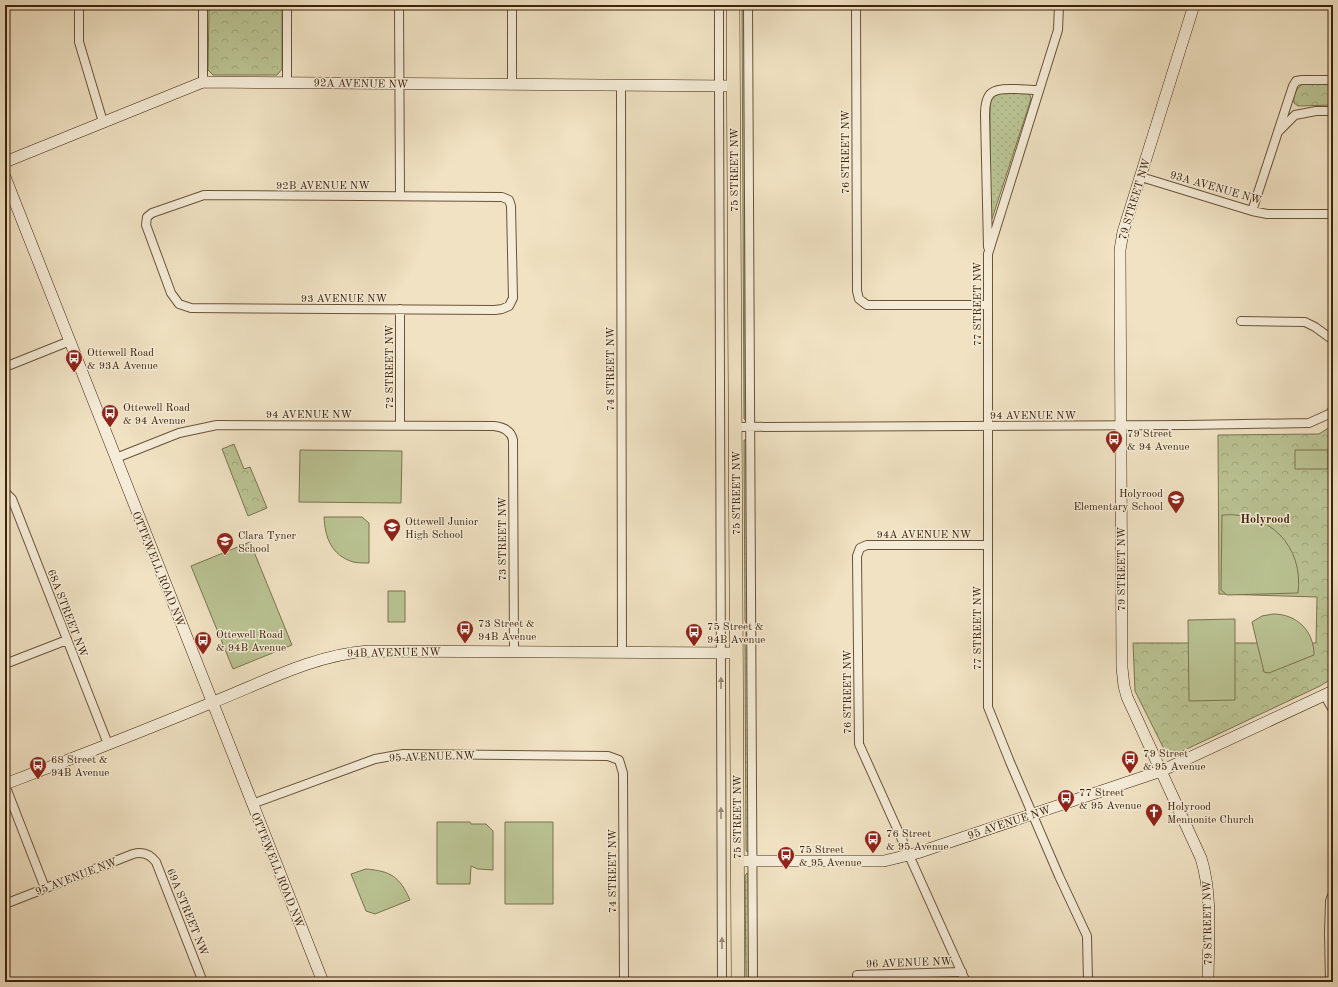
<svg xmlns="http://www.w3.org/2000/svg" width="1338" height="987" viewBox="0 0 1338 987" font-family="'Old Standard TT',serif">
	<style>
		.grass { fill: url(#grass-dots); stroke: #7c734f }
		.forest { fill: url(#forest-crowns); stroke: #7c734f }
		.garden { fill: #bac393; stroke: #7c734f }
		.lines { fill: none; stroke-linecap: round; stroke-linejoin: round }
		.street-casing { stroke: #6a5339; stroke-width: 10 }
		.secondary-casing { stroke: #3e230b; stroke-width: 12 }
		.primary-casing { stroke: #3e230b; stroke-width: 14 }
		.street { stroke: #f5ecd8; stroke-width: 8 }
		.secondary { stroke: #f5ecd8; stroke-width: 11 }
		.primary { stroke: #f0e2c3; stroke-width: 13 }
		.oneway { fill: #9a8872 }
		.labels { text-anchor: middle; stroke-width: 3; stroke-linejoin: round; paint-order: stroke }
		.street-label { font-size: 11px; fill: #3e230b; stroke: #f5ecd8 }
		.poi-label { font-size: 11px; fill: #3e230b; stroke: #f5ecd8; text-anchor: start }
		.neighbourhood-label { font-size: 12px; font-weight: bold; fill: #3e230b; stroke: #f5ecd8 }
	</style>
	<defs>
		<pattern id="grass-dots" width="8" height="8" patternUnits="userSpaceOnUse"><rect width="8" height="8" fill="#bac393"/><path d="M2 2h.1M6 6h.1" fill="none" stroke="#a1a77d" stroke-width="1.8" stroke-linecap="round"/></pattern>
		<pattern id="forest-crowns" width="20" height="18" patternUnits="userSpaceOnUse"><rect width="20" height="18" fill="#bac393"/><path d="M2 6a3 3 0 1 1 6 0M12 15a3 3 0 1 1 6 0" fill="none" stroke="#a1a77d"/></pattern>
	</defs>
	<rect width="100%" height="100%" fill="#f0e2c3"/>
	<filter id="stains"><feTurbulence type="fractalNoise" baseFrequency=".005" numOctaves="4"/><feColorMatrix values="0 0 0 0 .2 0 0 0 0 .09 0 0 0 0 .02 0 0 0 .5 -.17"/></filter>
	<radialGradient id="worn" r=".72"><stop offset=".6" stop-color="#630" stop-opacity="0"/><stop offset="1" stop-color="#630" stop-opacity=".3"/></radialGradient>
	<path class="grass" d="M742,5H745V420L744,419Z
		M1005,93H1027L1030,95L1031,99L992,219H990V99L994,94Z
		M744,440H746L748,639H746V622L745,621Z
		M748,643L749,851L747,852L746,850L745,644Z
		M747,873L748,875L749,982H746L745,876Z"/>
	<path class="forest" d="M212,5H280L282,8V69L277,75H213L208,70L209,9Z
		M1333,83V105L1298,106L1294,103C1293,95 1296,88 1303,84Z
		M1333,425V678L1320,686L1172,756H1168L1166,753L1135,691L1133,643H1316L1317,597L1219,594L1218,435L1319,434Z
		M234,444L244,469L250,467L267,508L248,516L222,449Z"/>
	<path class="garden" d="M300,450L402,451L401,503L299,502Z
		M1295,450H1328V469H1295Z
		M1222,515C1269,511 1304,546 1298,593L1227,595L1221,590Z
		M324,517H362L369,523V563C364,563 358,563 353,562C331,555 325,537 324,517Z
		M250,542L292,645L233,669L191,566Z
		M388,591H405V622H388Z
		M1273,614C1297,614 1314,631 1314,655L1269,673L1264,672L1252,622L1262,616Z
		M1235,619V700L1189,701L1188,620Z
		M437,822H470L471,824H486L493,831V870L478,869L471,866L470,884H437Z
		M505,822H553V904H505Z
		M366,869C391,871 400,877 410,900L375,914L366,911L351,874Z"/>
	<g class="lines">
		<defs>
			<path id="street" d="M79,5V42L103,122
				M287,5V83
				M399,5L400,196
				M512,5V85
				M719,5V86L722,982
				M748,5L753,982
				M856,5L857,291L859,299L867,305H988
				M1059,5L1058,30L988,254V707L1010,762L1059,876L1087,936L1088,982
				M203,82V8L205,5
				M621,85L622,652
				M1279,131L1295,115L1316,111H1333
				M1141,177L1252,211L1267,214H1333
				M204,195L502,197L509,200L511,206L513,298L509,306L502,309L495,310L191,308L179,304L171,293L146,225L147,217L152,213Z
				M1252,211L1293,86L1296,81L1302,80H1333
				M988,247L985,115C985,92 992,88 1014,89C1022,89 1030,90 1039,90
				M1241,321L1305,322L1315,327L1333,340
				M5,367L70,341
				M400,425V309
				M735,427L1187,425L1309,423L1329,414L1333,410
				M116,458L179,433L217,425L494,426C503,427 511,430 513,440L514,651
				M5,492L12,499L108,744
				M5,664L67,640
				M1325,696L1333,710
				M5,785L45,888
				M252,804L375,759L403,754L608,756L619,760L623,773L624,982
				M1333,893L1330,901L1329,933L1333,935
				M5,904L133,854C143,851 150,854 156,862L203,982
				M1329,933L1330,982
				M857,982V975L962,972
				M966,982L859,744L857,556L860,548L867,545H988"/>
			<path id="secondary" d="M1194,5L1123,232L1120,250L1122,668L1124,686L1127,697L1201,858C1213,896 1208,943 1208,982
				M5,162L203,82L733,86
				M5,177L323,982
				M5,784C74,758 143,731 211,703C262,683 313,655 368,651L736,653
				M737,861H884L917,853L1161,771L1333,691"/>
			<path id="primary" d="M733,5L738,982"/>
		</defs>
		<use href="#street" class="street-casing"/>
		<use href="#secondary" class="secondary-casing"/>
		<use href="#primary" class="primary-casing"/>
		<use href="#street" class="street"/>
		<use href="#secondary" class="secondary"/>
		<use href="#primary" class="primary"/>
	</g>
	<defs><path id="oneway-solid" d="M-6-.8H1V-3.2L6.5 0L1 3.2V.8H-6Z"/></defs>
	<g class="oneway">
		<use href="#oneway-solid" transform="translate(721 683) rotate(-90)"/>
		<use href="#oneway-solid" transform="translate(721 813) rotate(-90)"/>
		<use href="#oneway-solid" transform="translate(722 943) rotate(-90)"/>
	</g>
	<defs>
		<symbol id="bus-pin" viewBox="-11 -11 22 30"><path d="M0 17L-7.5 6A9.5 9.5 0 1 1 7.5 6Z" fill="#8f2418" stroke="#f5ecd8"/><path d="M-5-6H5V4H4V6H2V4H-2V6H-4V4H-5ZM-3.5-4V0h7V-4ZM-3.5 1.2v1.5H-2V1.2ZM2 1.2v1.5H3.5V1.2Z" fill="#fff"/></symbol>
		<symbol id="school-pin" viewBox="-11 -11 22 30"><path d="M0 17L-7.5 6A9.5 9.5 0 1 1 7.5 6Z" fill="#8f2418" stroke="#f5ecd8"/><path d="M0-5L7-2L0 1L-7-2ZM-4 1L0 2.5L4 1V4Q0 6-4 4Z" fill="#fff"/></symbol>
		<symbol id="church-pin" viewBox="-11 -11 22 30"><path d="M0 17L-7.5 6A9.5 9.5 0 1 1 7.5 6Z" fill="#8f2418" stroke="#f5ecd8"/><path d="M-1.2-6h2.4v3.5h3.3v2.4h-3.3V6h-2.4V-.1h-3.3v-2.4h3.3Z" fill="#fff"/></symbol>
	</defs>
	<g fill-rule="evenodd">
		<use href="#bus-pin" x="64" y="348" width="20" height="27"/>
		<use href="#bus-pin" x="100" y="403" width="20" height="27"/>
		<use href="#bus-pin" x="1104" y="429" width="20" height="27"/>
		<use href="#school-pin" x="1166" y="489" width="20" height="27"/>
		<use href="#school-pin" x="382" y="517" width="20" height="27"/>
		<use href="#school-pin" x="215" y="531" width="20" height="27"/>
		<use href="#bus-pin" x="455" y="619" width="20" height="27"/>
		<use href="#bus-pin" x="684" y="622" width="20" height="27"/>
		<use href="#bus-pin" x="193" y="630" width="20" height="27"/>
		<use href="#bus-pin" x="1120" y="749" width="20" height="27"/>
		<use href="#bus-pin" x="28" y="755" width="20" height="27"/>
		<use href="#bus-pin" x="1056" y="788" width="20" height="27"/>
		<use href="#church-pin" x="1144" y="802" width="20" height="27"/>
		<use href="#bus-pin" x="863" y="829" width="20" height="27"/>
		<use href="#bus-pin" x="776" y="845" width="20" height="27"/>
	</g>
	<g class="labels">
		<g class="street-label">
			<text transform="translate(361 83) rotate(1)" y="4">92A AVENUE NW</text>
			<text transform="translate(845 152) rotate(-90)" y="4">76 STREET NW</text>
			<text transform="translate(734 170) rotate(-90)" y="4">75 STREET NW</text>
			<text x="323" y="189">92B AVENUE NW</text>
			<text transform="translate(1216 187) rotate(16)" y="4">93A AVENUE NW</text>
			<text transform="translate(1134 199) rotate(-73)" y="4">79 STREET NW</text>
			<text x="344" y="302">93 AVENUE NW</text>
			<text transform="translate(977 304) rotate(-90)" y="4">77 STREET NW</text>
			<text transform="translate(389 367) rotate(-90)" y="4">72 STREET NW</text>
			<text transform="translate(610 369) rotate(-90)" y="4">74 STREET NW</text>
			<text x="309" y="418">94 AVENUE NW</text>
			<text x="1033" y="419">94 AVENUE NW</text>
			<text transform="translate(736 493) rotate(-90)" y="4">75 STREET NW</text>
			<text x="924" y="538">94A AVENUE NW</text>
			<text transform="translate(502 539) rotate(-90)" y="4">73 STREET NW</text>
			<text transform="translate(159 569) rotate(68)" y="4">OTTEWELL ROAD NW</text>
			<text transform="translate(1121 569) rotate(-90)" y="4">79 STREET NW</text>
			<text transform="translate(68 613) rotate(69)" y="4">68A STREET NW</text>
			<text transform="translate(977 628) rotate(-90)" y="4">77 STREET NW</text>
			<text transform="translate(394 652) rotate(-1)" y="4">94B AVENUE NW</text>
			<text transform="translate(847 692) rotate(-90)" y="4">76 STREET NW</text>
			<text transform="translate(432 756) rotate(-2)" y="4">95 AVENUE NW</text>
			<text transform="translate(737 817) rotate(-90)" y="4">75 STREET NW</text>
			<text transform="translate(1009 822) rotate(-18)" y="4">95 AVENUE NW</text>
			<text transform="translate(278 870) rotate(68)" y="4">OTTEWELL ROAD NW</text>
			<text transform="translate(612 871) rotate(-90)" y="4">74 STREET NW</text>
			<text transform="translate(76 876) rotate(-21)" y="4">95 AVENUE NW</text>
			<text transform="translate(188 912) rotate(68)" y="4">69A STREET NW</text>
			<text transform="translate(1207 923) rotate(-91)" y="4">79 STREET NW</text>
			<text transform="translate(909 962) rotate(-2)" y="4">96 AVENUE NW</text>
		</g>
		<g class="poi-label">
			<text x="87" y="356">Ottewell Road<tspan x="87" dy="13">&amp; 93A Avenue</tspan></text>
			<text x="123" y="411">Ottewell Road<tspan x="123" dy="13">&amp; 94 Avenue</tspan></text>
			<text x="1127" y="437">79 Street<tspan x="1127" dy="13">&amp; 94 Avenue</tspan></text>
			<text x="1163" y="497" text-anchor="end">Holyrood<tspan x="1163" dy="13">Elementary School</tspan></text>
			<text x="405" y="525">Ottewell Junior<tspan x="405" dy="13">High School</tspan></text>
			<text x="238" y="539">Clara Tyner<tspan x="238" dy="13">School</tspan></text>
			<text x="478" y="627">73 Street &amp;<tspan x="478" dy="13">94B Avenue</tspan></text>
			<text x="707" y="630">75 Street &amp;<tspan x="707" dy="13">94B Avenue</tspan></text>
			<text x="216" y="638">Ottewell Road<tspan x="216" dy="13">&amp; 94B Avenue</tspan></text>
			<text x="1143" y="757">79 Street<tspan x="1143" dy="13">&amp; 95 Avenue</tspan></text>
			<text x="51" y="763">68 Street &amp;<tspan x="51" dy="13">94B Avenue</tspan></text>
			<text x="1079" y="796">77 Street<tspan x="1079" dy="13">&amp; 95 Avenue</tspan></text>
			<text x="1167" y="810">Holyrood<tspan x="1167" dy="13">Mennonite Church</tspan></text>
			<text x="886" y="837">76 Street<tspan x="886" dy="13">&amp; 95 Avenue</tspan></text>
			<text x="799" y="853">75 Street<tspan x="799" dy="13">&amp; 95 Avenue</tspan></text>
		</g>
		<g class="neighbourhood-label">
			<text x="1265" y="523">Holyrood</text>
		</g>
	</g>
	<rect width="1338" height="987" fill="none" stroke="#f0e2c3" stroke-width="20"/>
	<rect x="6" y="6" width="1326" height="975" fill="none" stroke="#3e230b" stroke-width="2"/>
	<rect x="10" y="10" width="1318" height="967" fill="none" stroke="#3e230b"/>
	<rect width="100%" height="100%" filter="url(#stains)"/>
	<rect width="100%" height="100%" fill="url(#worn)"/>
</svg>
